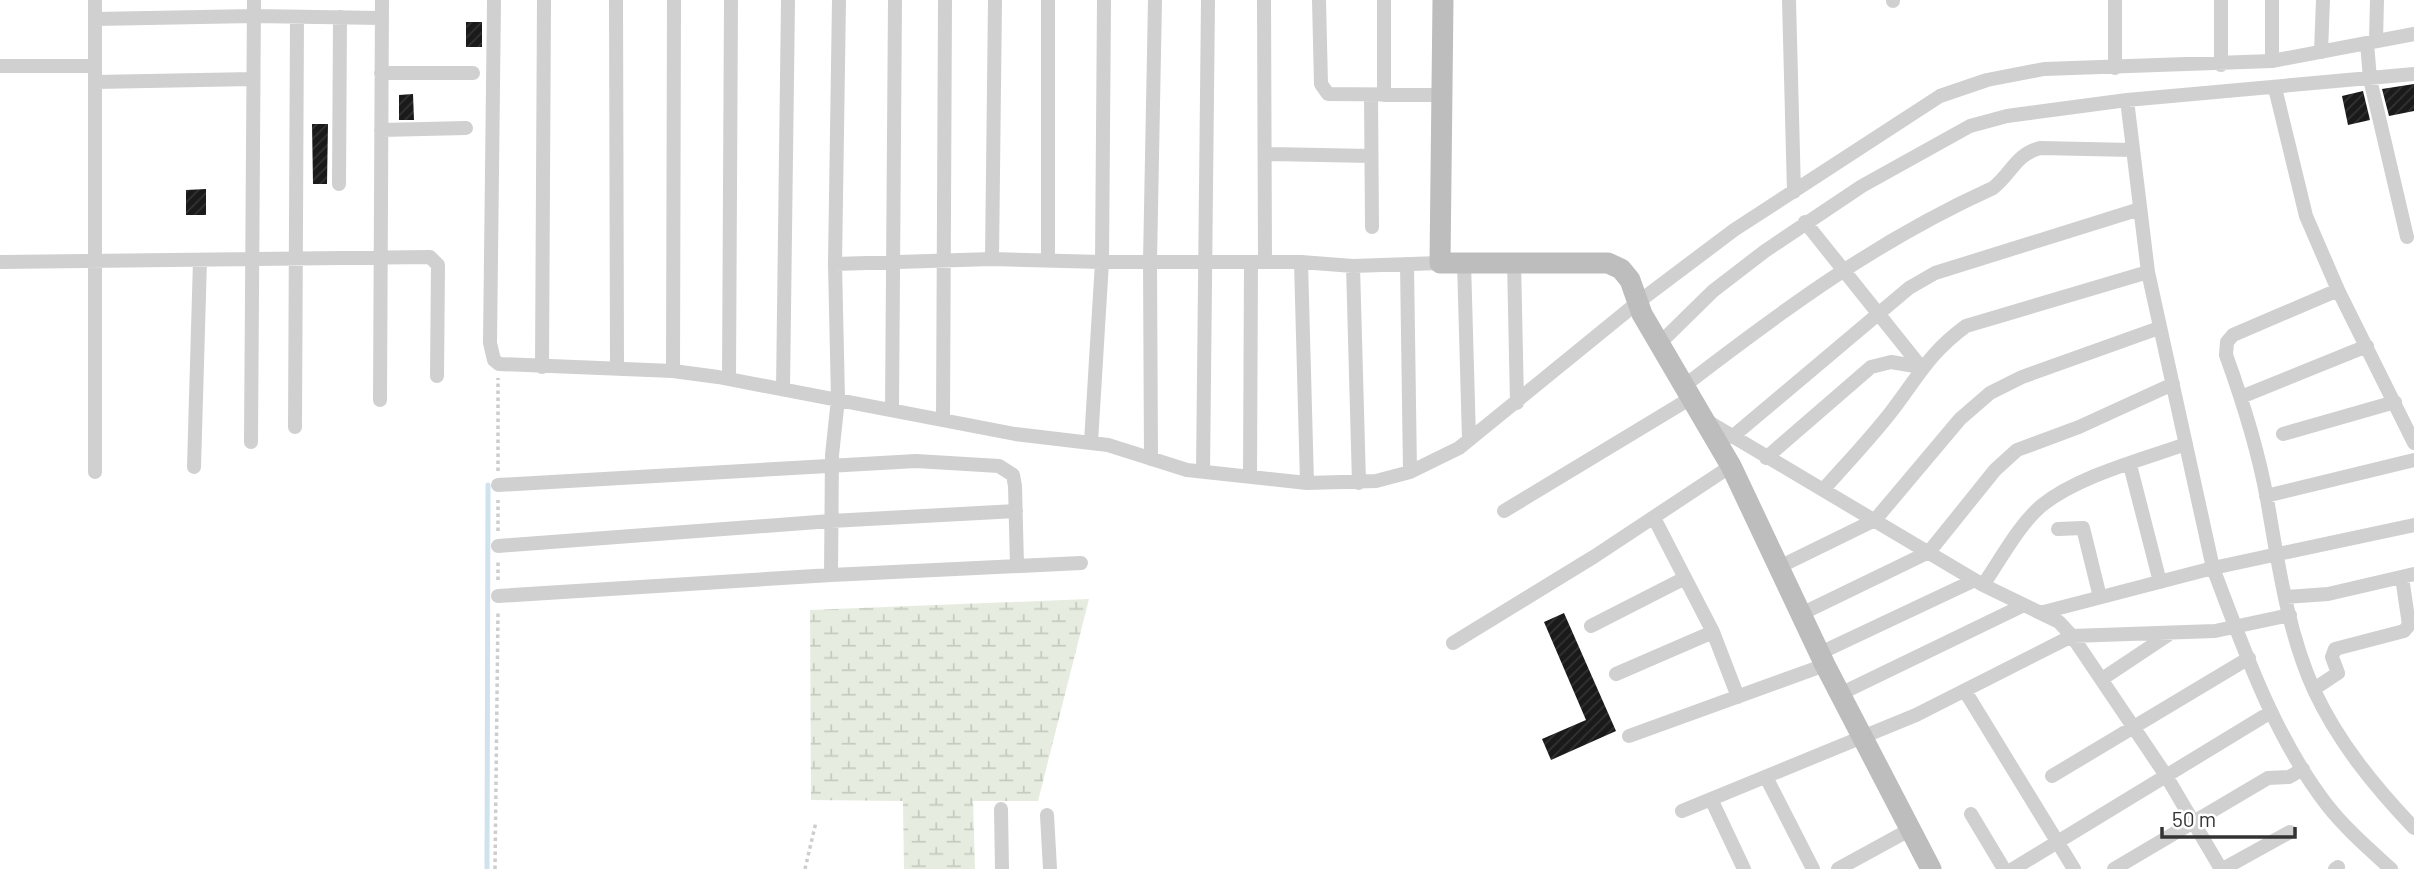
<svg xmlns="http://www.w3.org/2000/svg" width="2414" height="869" viewBox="0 0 2414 869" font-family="Barlow,sans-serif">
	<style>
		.wetland { fill: url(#wetland-marsh) }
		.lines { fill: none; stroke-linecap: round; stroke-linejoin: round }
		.stream { stroke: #cfe2ee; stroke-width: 5 }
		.building { fill: url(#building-hatch) }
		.path { stroke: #cdcdcd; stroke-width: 3.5; stroke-dasharray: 3.5 3.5; stroke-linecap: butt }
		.street { stroke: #d0d0d0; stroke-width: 14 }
		.secondary { stroke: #bdbdbd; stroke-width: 21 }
	</style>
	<defs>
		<pattern id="wetland-marsh" width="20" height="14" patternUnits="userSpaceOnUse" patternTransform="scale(1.75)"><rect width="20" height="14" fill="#e6ecdf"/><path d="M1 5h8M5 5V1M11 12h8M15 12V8" fill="none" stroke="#c6cbc0"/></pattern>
		<pattern id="building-hatch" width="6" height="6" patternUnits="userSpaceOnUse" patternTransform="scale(1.75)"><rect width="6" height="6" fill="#1a1a1a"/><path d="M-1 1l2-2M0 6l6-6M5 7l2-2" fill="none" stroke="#333"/></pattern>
	</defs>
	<rect width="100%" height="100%" fill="#fff"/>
	<path class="wetland" d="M1089,599L1038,801H973L975,869H904L903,801L811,800L810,610Z"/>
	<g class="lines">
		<path class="stream" d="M487,869L488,485"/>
	</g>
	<path class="building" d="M466,22H482V47H466Z
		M2414,84V111L2389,116L2382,89Z
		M2363,91L2370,120L2348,125L2342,96Z
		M413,94L414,120H399V95Z
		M312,124H328L327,184H313Z
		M206,189V215H186V190Z
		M1564,613L1616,731L1551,760L1542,739L1586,720L1544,622Z"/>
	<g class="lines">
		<path class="path" d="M498,471V378
			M498,531V500
			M498,580V560
			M495,869L498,612
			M805,869L816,822"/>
		<path class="street" d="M95,0V472
			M494,0L490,343L494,360L499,364L673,371L718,377L1015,434L1108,445L1187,470L1307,483L1376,481L1410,472L1459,448L1637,303L1734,230L1940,96L1987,80L2044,69L2272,61L2414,34
			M616,0L617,369
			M1264,0L1265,262
			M1319,0L1321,84L1328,94L1442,95
			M1384,0V95
			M1789,0L1794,192
			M2221,0V65
			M2272,0V61
			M1893,1V0
			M95,19L254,16L382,18
			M2376,41L2377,0
			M2367,43L2370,79L2407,237
			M2321,52L2323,0
			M0,66H95
			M2115,68V0
			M381,73H473
			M95,82L253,79
			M2275,88L2306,216L2338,290L2414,443
			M1371,95L1372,227
			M381,130L466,128
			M1265,154L1371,156
			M339,184L340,17
			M1805,222L1921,367
			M992,259L995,0
			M1048,260V0
			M1514,261L1517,403
			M0,262L430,257L438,265L437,376
			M1301,262L1307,483
			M1464,262L1469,439
			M835,264L992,259L1102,262H1301L1353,266L1440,263
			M1407,264L1410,472
			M1353,266L1359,483
			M2338,290L2233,335L2227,342L2226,355C2243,402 2258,449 2267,499C2278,562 2287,630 2314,690C2338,742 2375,787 2414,828
			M1661,342L1713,291L1765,251L1862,186L1970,126L2007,116L2127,100L2414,74
			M542,367L544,0
			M673,371L674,0
			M729,379L731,0
			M1684,386C1784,309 1878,240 1993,188C2012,173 2015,155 2040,148L2132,150
			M783,389L788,0
			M2241,397L2367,346
			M380,400L382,0
			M892,410L895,0
			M943,420L945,0
			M1707,421L1983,585L2059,622L2072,636L2215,631L2290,615
			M295,427L297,17
			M2283,434L2395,402
			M1732,437L1909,288L1935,273L2140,209
			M251,442L254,0
			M1091,442L1102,262L1104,0
			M1766,458L1871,367L1891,362L1921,367
			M1151,459L1150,262L1155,0
			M2130,465L2160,582
			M194,467L200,260
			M1203,472L1208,0
			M1250,477L1251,262
			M498,485L916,461L999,466L1013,475L1015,486L1017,566
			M1823,490C1846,464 1870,439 1891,412C1918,377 1929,353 1966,326L2148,272
			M2266,496L2414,460
			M1504,511L1691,398
			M1654,518L1713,632L1738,697
			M2058,529L2083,528L2100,597
			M498,546L831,521L1016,511
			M1781,566L1875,520L1960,419L1990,393L2022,377L2159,328
			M831,575L1081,563
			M1983,585C2001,559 2018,526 2041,506C2078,476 2141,460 2186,444
			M498,596L831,575L832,455L838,399L835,264L839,0
			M2285,597L2328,594L2414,574
			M1803,613L1929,552L1995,470L2017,450L2079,427L2173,384
			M2040,613L2213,568L2148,272L2127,100
			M1591,626L1685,578
			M1453,643L1595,556L1731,466
			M1820,653L1975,580
			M1616,674L1713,632
			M2102,679L2168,635
			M2314,689L2338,673L2332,657L2335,649L2404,631L2409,625L2402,577
			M1965,691L2074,869
			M1840,694L2024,605
			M1629,736L1825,665
			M2052,776L2249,658
			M1766,777L1813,869
			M1711,799L1744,869
			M1001,809L1002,869
			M1682,811L1916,715L2072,636L2165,774L2221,869
			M1971,814L2004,869
			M1047,815L1050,869
			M1838,869L1911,829
			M2013,869L2271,712
			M2114,869L2268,778L2289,777L2303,769
			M2223,869L2290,832
			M2335,869L2338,867
			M2391,869C2369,849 2345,828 2327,805C2273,735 2244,649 2213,568L2414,525"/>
		<path class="secondary" d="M1443,0L1440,263H1608L1621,269L1630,280L1642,314L1731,466L1825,665L1931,869"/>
	</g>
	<path d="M2162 827v10h133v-10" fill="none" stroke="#333333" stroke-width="3.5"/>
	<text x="2172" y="827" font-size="21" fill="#333333" stroke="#ffffff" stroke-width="5" paint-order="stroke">50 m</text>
</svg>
